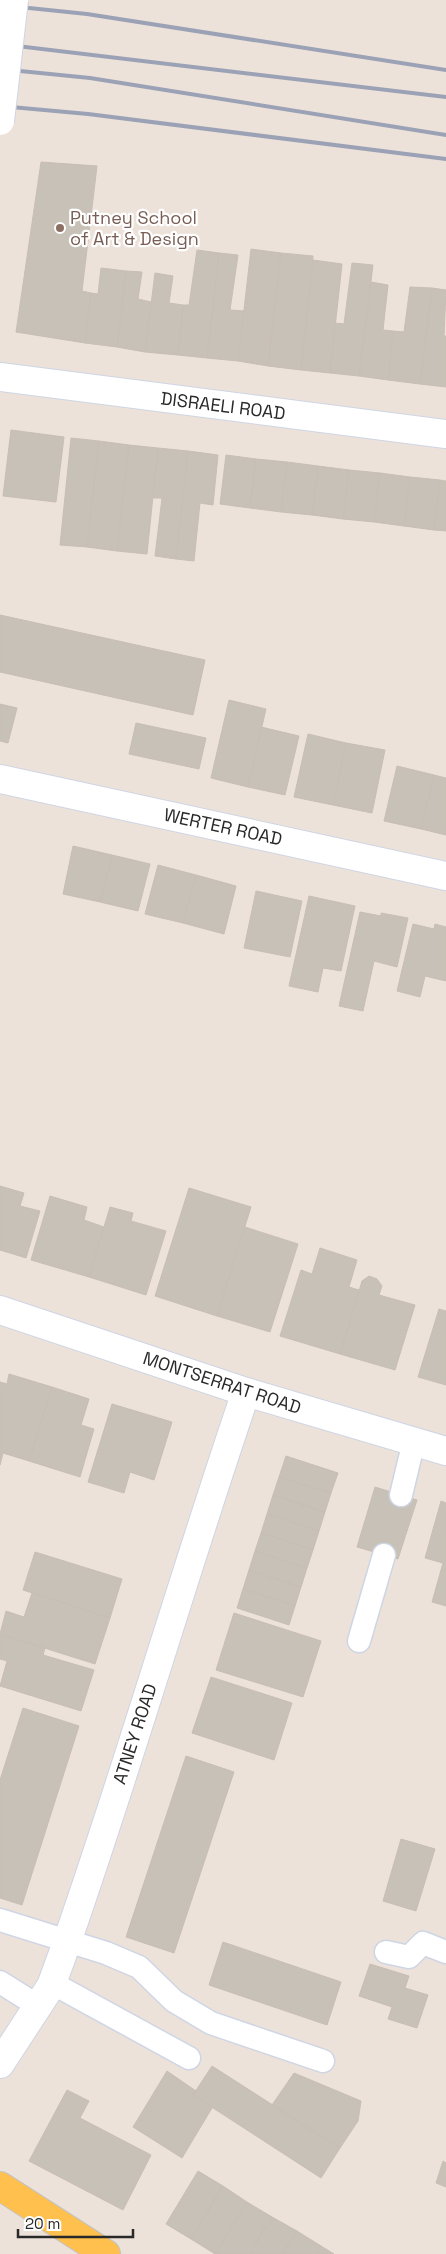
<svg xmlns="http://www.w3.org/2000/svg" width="446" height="2254" viewBox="0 0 446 2254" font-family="'Space Grotesk',sans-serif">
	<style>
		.building { fill: #c7c1b8; stroke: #c9beb3 }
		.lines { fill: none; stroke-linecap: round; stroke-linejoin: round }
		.lane-casing { stroke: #ced5e4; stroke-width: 25 }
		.street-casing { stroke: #ced5e4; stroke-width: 30 }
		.primary-casing { stroke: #c3c3c3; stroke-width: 30 }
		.lane { stroke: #fff; stroke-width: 22 }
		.street { stroke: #fff; stroke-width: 28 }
		.primary { stroke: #ffc04d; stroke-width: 28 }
		.rail { stroke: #9ba2b6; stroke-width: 4 }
		.street-bridge-casing { stroke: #ced5e4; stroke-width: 30; stroke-linecap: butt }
		.street-bridge { stroke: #fff; stroke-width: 28 }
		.education-dot { fill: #8d6e63; stroke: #fff; stroke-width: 2 }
		.labels { text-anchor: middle; stroke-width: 4.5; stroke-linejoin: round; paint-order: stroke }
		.education-label { font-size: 18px; fill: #785e54; stroke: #fff; text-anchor: start }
		.street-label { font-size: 18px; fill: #292929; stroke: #fff }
	</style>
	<rect width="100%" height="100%" fill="#ede2d9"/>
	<path class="building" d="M41,162L97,166L82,291L91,293L85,343L16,332Z
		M251,249L281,253L268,366L238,361Z
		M197,250L219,253L207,358L178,355L183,305H189Z
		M219,253L238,255L230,310L244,311L238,361L207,358Z
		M281,253L313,256L301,370L268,366Z
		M313,260L342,264L330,373L301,370Z
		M352,263L373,265L359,376L330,373L335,323L344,324Z
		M101,268L126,271L117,347L85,343L91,293L98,294Z
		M126,271L142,272L138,299L151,302L145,352L117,347Z
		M155,273L173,276L169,303L183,305L178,355L145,352Z
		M371,282L388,285L383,330L393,331L388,380L359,376Z
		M410,287L432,288L420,384L388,380L393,331L404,332Z
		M432,288L446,290L444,336H446V387L420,384Z
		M11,430L64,437L56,502L3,496Z
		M71,438L99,441L87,547L60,545Z
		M99,441L129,445L117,551L87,547Z
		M129,445L158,448L147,554L117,551Z
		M158,448L188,451L176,559L155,556L162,498H153Z
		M188,451L218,455L213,505L200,503L194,561L176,559Z
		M226,455L256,459L250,508L220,504Z
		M256,459L287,462L281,512L250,508Z
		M287,462L318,466L312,515L281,512Z
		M318,466L349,470L343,519L312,515Z
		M349,470L380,473L374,522L343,519Z
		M380,473L410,477L404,526L374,522Z
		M410,477L440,480L434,530L404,526Z
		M440,480L446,481V531L434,530Z
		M0,615L205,660L193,715L0,672Z
		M229,700L266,709L248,787L211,778Z
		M0,704L17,708L8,743L0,741Z
		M136,723L206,738L199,769L129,754Z
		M261,727L299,736L285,795L248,787Z
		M308,734L346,743L333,805L294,797Z
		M346,743L385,750L372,813L333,805Z
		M397,766L434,775L421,829L384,821Z
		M434,775L446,778V835L421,829Z
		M73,846L112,855L100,902L63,894Z
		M112,855L150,864L138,911L100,902Z
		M158,865L196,875L183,923L145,914Z
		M196,875L236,886L224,934L183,923Z
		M256,891L302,901L290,957L244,948Z
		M309,896L355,906L341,971L323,968L318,992L289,986Z
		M360,912L381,916V913L408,918L397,967L374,961L363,1011L339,1006Z
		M413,924L434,929L435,924L446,927V981L425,976L420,997L397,991Z
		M0,1186L24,1193L20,1206L40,1211L26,1258L0,1250Z
		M189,1188L251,1207L217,1316L155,1296Z
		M50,1196L87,1207L84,1220L104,1227L89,1277L31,1260Z
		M110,1207L133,1213L131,1221L166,1231L146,1295L89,1277Z
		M245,1227L298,1244L270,1332L217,1316Z
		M320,1248L357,1260L349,1287L359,1290L340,1354L280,1336L301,1270L312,1274Z
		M369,1276L377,1279L382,1286L379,1295L415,1305L395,1370L340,1354L362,1281Z
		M439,1309L446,1311V1385L418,1377Z
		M9,1374L52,1387L29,1461L3,1453L0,1465V1382L7,1384Z
		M52,1387L89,1399L81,1425L94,1429L80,1477L29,1461Z
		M112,1404L172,1422L154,1480L130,1472L124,1493L88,1482Z
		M286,1456L338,1473L331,1493L279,1477Z
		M279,1477L331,1493L325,1512L273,1495Z
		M375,1487L417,1500L398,1559L357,1547Z
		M273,1495L325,1512L319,1531L267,1514Z
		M441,1501L446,1503V1606L432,1602L443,1563L425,1558Z
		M267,1514L319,1531L313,1550L261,1533Z
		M261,1533L313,1550L307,1568L255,1551Z
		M255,1551L307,1568L301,1587L249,1570Z
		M35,1552L122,1579L110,1618L23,1590Z
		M249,1570L301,1587L295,1606L243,1589Z
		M243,1589L295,1606L289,1625L237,1608Z
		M32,1593L110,1618L95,1664L0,1634L6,1611L24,1617Z
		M234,1613L321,1641L303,1697L216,1670Z
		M0,1634L45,1648L43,1655L94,1670L81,1711L0,1686L7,1661L0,1659Z
		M211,1677L292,1703L274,1760L192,1733Z
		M23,1708L79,1726L22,1905L0,1898V1780Z
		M186,1756L234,1772L174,1953L126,1937Z
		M401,1839L435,1849L416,1911L383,1901Z
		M223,1942L341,1982L327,2025L209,1985Z
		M370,1964L409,1976L405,1988L428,1995L417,2028L388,2019L392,2007L359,1996Z
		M212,2066L340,2148L321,2178L193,2095Z
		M167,2071L196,2091L193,2095L212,2108L182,2158L133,2127Z
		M294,2073L361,2101L358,2121L340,2148L272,2105Z
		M67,2090L89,2101L80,2118L151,2155L123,2210L29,2161Z
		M443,2161L446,2163V2187L436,2183Z
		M198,2171L223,2186L191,2239L166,2224Z
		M223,2186L247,2202L215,2254L191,2239Z
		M247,2202L272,2217L249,2254H215Z
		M272,2217L297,2231L283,2254H249Z
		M297,2231L321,2246L317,2254H283Z
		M321,2246L334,2254H317Z"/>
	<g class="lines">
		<defs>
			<path id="lane" d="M401,1495L414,1441
				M359,1641L384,1555
				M0,1920L106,1953L139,1967L174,2001L211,2023L323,2061
				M386,1952L409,1957L423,1943L446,1952
				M0,1982L38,2006
				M52,1983L189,2058"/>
			<path id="street" d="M0,377L446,434
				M0,779L446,876
				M0,1310L246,1392L446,1451
				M0,2064L51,1986L62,1956C128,1769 182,1579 246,1392"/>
			<path id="primary" d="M0,2186L106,2254"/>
		</defs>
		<use href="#lane" class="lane-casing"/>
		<use href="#street" class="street-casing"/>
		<use href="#primary" class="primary-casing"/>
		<use href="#lane" class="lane"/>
		<use href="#street" class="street"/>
		<use href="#primary" class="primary"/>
		<path class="rail" d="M0,5L87,14L446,70
			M0,44L446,97
			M0,69L90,78L446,135
			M0,106L88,114L446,159"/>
		<defs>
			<path id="street-bridge" d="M0,121L14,0"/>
		</defs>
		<use href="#street-bridge" class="street-bridge-casing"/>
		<use href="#street-bridge" class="street-bridge"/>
	</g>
	<circle class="education-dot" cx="60" cy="228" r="5"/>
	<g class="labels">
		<g class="education-label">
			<text x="70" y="224">Putney School<tspan x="70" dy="21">of Art &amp; Design</tspan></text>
		</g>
		<g class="street-label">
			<text transform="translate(223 406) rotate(7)" y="6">DISRAELI ROAD</text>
			<text transform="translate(223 827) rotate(12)" y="6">WERTER ROAD</text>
			<text transform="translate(222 1383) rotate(18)" y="6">MONTSERRAT ROAD</text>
			<text transform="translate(135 1734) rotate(-72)" y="6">ATNEY ROAD</text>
		</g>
	</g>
	<path d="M18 2229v8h115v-8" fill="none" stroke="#292929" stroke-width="2.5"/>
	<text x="25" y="2229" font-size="15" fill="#292929" stroke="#ffffff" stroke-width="4" paint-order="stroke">20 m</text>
</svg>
